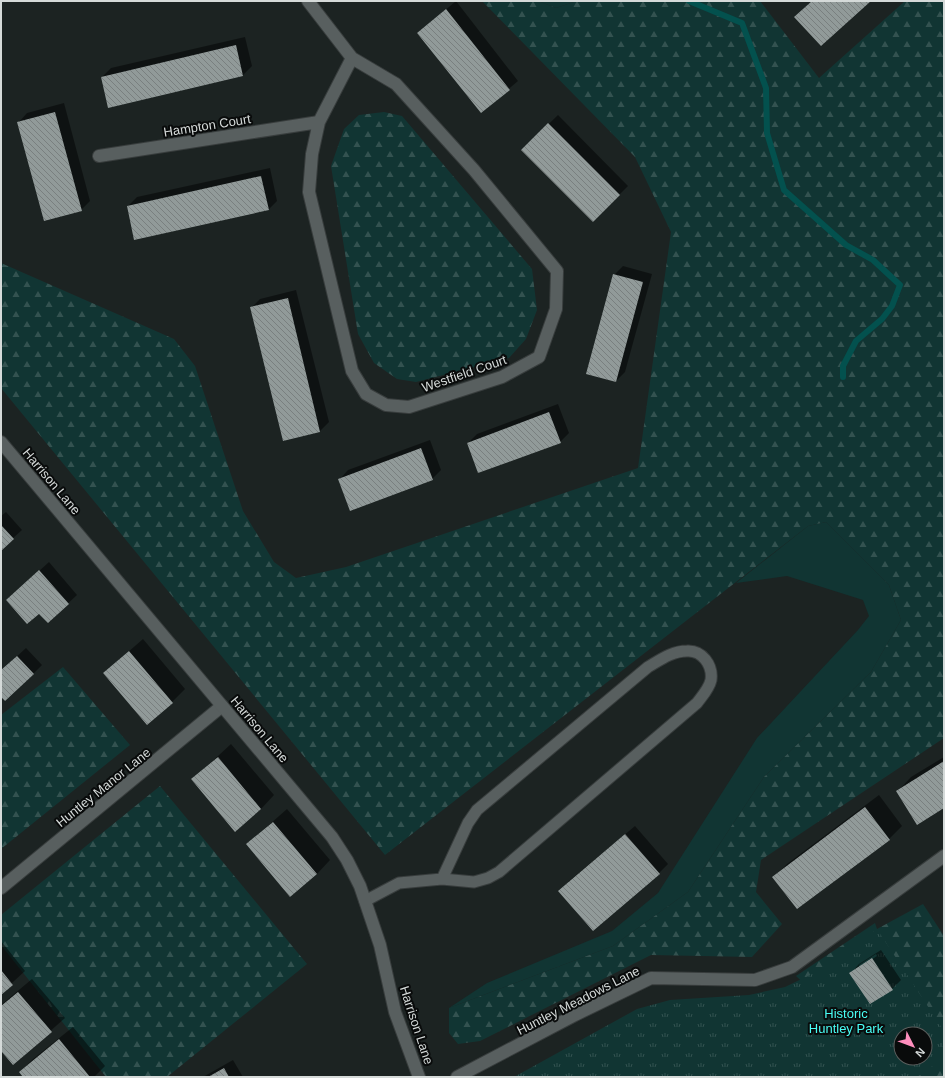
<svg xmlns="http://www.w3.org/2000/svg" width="945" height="1078" viewBox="0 0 945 1078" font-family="Arial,sans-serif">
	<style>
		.grass { fill: #113533 }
		.forest { fill: url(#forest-firs); fill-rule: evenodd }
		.park { fill: url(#park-tufts); fill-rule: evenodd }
		.shadow { fill: #0007; fill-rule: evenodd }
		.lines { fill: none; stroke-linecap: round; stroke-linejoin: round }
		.stream { stroke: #03514e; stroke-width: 6 }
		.building { fill: url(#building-back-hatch) }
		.service-casing { stroke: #383d3d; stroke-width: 13 }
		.minor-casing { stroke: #383d3d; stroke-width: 14 }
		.tertiary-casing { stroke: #383d3d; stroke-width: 14 }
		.service { stroke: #585f5f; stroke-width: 11 }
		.minor { stroke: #585f5f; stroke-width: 12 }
		.tertiary { stroke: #585f5f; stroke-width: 12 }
		.labels { text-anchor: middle; stroke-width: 4; stroke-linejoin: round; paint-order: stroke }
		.street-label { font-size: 13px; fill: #d5dad9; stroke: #090b0b }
		.park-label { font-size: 13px; fill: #49fcf4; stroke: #090b0b }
	</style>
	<defs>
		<pattern id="forest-firs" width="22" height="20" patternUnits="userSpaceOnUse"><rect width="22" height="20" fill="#113533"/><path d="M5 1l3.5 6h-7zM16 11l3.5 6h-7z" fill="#335250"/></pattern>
		<pattern id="park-tufts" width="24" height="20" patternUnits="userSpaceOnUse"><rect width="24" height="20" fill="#113533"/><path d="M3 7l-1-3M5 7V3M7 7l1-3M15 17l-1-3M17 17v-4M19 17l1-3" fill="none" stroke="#335250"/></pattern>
		<pattern id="building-back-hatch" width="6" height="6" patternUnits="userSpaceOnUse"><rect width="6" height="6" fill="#919a99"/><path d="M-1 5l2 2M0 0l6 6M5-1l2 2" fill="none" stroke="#797f7f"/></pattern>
	</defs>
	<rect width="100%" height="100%" fill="#1c2322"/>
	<path class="grass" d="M538,1H577L556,8Z
		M826,522L889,585L901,620L871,672L764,777L688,892L613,946L449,1008L487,983L612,931L658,893L757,738L858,630L869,616L863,600L787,576L736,583L808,526Z"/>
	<path class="forest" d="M482,1H538L556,8L577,1H760L819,78L905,1H944V738L761,860L756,892L782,924L752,957L651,955L480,1041L458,1044L449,1033V1008L613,946L688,892L764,777L871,672L901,620L889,585L826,522L808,526L385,855L1,388V263L174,339L195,366L243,511L274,562L296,578L346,567L638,468L671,232L635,157Z
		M384,112L402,116L532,269L537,310L526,339L509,358L416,382L397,379L374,363L358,334L331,166L344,129L359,115Z
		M63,667L130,745L1,849V715Z
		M160,786L307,964L167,1077H106L1,945V915Z
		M923,904L944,936V1077H843L808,987L796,976L875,923L877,929ZM901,1034H925V1058H901Z"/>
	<path class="park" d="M877,929L944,1031V1058L917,1077H514L637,1009L670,1000L749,995L785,987L818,971ZM901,1034H925V1058H901Z"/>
	<path class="shadow" d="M456,1L518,81L482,112L418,33Z
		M245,37L252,66L243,75L109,107L102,77L111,68Z
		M64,103L90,201L81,210L19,122L27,113Z
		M558,115L628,186L593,221L522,150Z
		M270,168L277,201L268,210L128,206L137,197Z
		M623,266L652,274L625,372L616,381L614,275Z
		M296,290L329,422L320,431L284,440L251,308L260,299Z
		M558,404L569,433L560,442L468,443L477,434Z
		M430,440L441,470L432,479H340L348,470Z
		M6,512L22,530L1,549V516Z
		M49,562L77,595L48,622L16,592Z
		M143,639L185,689L172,702L104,673Z
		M26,648L42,665L33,674L1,696V671Z
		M231,744L274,795L261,809L193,779Z
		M944,757V807L898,791L911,777Z
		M879,795L902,826L889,839L774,877L787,864Z
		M287,809L330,860L317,874L247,844Z
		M635,826L668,864L659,873L568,882Z
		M1,941L25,971L1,993Z
		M881,950L901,980L892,989L851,973L859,964ZM876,954L877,956L859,968V965Z
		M32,979L65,1018L13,1064L1,1050V1005Z
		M73,1027L105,1066L94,1077H24L20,1072L33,1059Z
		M233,1060L243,1077H203Z"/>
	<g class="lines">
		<path class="stream" d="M689,1L742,23L766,88L767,133L784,190L846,245L873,260L900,285L892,306L882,319L856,341L843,366V377"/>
	</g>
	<path class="building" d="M812,1H871L821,46L794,17Z
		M446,9L510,90L481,113L417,33Z
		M236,45L243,76L108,108L101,77Z
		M55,112L82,211L44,221L17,122Z
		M548,123L620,195L593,222L521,150Z
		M261,176L269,210L134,240L127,206Z
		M613,274L643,282L616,382L586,374Z
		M288,298L320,432L283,441L250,307Z
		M549,412L561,443L478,473L467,443Z
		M421,448L433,480L350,511L338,479Z
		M1,525L14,539L1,551Z
		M39,570L69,604L48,623L39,614L27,624L6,600Z
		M129,651L173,703L147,725L103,673Z
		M17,656L34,674L5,701L1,697V670Z
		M218,757L261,809L235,832L191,779Z
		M944,761V808L917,825L896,791Z
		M865,807L890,840L797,909L772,877Z
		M273,822L317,874L290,897L246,844Z
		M625,834L660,874L593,931L558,891Z
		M872,958L893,990L870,1004L849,973Z
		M1,970L13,985L1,995Z
		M18,992L52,1032L13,1065L1,1051V1006Z
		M59,1039L90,1077H23L19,1072Z
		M224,1068L229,1077H208Z"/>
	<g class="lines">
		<defs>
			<path id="service" d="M365,901L399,883L442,879L474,882L488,878L499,872L697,703C702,696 709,689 711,680C713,665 702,650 687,651C672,651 660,660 648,667L477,810L468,823L442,879"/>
			<path id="minor" d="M308,1L352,58L396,84L474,170L557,271L556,309L539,357L502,377L409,407L386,405L366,394L352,371L309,192L312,154L319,122L352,58
				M99,156L319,122
				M1,888L222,706
				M457,1077L575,1015L651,978L755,980L792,967L944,856"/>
			<path id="tertiary" d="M1,442L332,837L347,860L360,886L380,945L395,1012L419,1077"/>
		</defs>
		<use href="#service" class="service-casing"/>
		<use href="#minor" class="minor-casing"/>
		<use href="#tertiary" class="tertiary-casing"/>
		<use href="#service" class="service"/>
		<use href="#minor" class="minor"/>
		<use href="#tertiary" class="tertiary"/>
	</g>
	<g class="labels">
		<g class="street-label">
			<text transform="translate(207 125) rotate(-9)" y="5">Hampton Court</text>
			<text transform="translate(464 373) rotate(-19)" y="5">Westfield Court</text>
			<text transform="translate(52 481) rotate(50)" y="5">Harrison Lane</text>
			<text transform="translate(260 729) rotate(50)" y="5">Harrison Lane</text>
			<text transform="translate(103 787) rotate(-39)" y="5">Huntley Manor Lane</text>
			<text transform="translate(578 1000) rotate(-27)" y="5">Huntley Meadows Lane</text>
			<text transform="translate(417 1025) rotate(72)" y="5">Harrison Lane</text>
		</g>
		<g class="park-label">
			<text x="846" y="1018">Historic<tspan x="846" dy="15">Huntley Park</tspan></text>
		</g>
	</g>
	<rect width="945" height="1078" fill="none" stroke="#d5dad9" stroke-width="4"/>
	<g transform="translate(913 1046) rotate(132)"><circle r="19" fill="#090b0b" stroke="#5b5e5d"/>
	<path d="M0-3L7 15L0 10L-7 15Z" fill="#fe8ebd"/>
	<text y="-6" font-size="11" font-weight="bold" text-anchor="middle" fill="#d5dad9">N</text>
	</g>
</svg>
